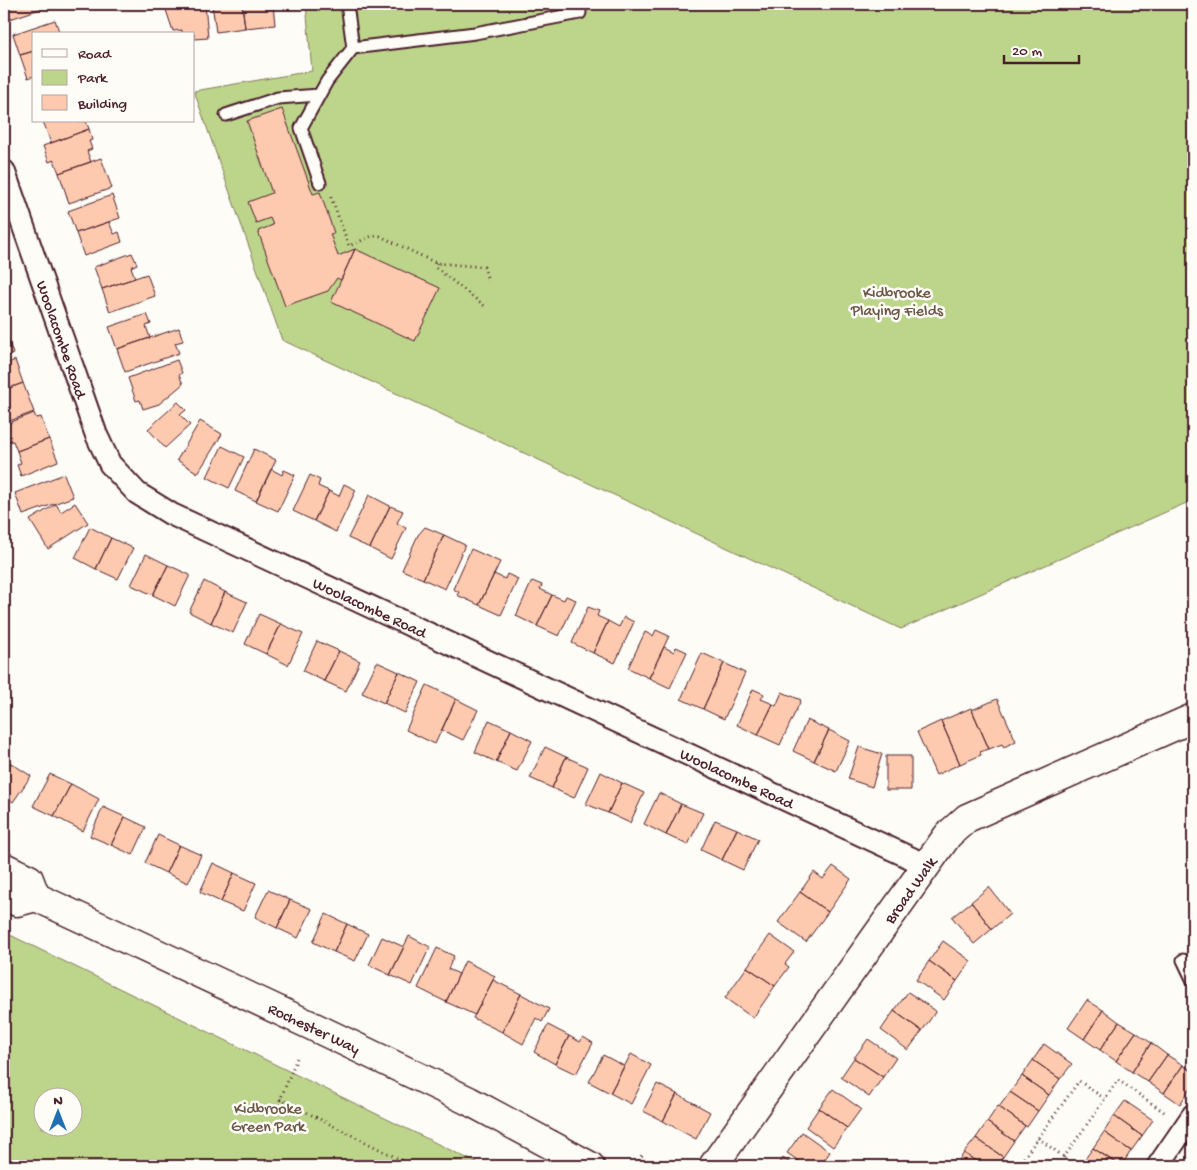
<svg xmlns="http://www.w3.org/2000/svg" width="1197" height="1170" viewBox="0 0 1197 1170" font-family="'Gochi Hand',sans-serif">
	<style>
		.green { fill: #bdd58b; stroke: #847a5b; fill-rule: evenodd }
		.building { fill: #fecaaf; stroke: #4a1f2b }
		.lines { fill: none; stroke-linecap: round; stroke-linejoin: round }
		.lane-casing { stroke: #4a1f2b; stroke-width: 15 }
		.street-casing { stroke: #4a1f2b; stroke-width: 25 }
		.secondary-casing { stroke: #4a1f2b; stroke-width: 31 }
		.path { stroke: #4a1f2b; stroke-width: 3; stroke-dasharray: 1 4; stroke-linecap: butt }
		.lane { stroke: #fdfcf7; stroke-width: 11 }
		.street { stroke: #fdfcf7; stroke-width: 21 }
		.secondary { stroke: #fdfcf7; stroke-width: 28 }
		.labels { text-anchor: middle; stroke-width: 5; stroke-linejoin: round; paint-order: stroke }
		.park-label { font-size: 16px; fill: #6c5648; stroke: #fdfcf7 }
		.street-label { font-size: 16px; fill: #4a1f2b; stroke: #fdfcf7 }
	</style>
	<rect width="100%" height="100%" fill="#fdfcf7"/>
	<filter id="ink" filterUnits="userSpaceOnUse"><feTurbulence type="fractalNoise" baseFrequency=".02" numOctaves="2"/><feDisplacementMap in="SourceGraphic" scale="10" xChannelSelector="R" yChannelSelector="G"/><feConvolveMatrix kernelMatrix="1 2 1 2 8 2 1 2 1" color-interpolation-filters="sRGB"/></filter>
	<g filter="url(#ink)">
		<path class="green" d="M306,4H1193V500L901,629L282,340L194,91L312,71Z
			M4,932L483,1166H4ZM42,1098H72V1128H42Z"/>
		<path class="building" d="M4,4H42L43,8L4,21Z
			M164,4H205L208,38L194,39V34H182V30L173,31Z
			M212,4H242L245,28L216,32Z
			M242,4H273L275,25L245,28Z
			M55,20L60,34H34V51L20,55L13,34Z
			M34,51V76L28,78L20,55Z
			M282,109L313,194L320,192L334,233L330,234L338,256L355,249L341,280L337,278L328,291L285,306L258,231L273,225L270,218L256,223L248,202L272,193L247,121Z
			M43,121H86L89,129L51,143Z
			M89,129L92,140L89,141L92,149L87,151L91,162L59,173L54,160L49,162L43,146Z
			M101,158L112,188L69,203L59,173Z
			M112,195L120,218L76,233L68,211Z
			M109,222L114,234L119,232L122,242L84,256L76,233Z
			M355,249L440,288L415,341L331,302Z
			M132,253L137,264L131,267L135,278L102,289L94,267Z
			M147,274L155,296L110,312L102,289Z
			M147,314L151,324L146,326L150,338L117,349L109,327Z
			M4,327L13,354L4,357Z
			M179,328L183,341L175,343L179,353L125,372L117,349Z
			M15,360L23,383L4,390V365Z
			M177,360L182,373L179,375L183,384L159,404L143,409L140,400L136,401L128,378Z
			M23,383L34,412L4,423V390Z
			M178,402L186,410L180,415L190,425L165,448L148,429Z
			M34,413L36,418L41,417L49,439L17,451L13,441L8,442L4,431V425Z
			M200,421L222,434L198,473L177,460Z
			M49,439L58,461L21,476L17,465L21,463L17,451Z
			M222,446L244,457L229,488L207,477Z
			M254,449L276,460L256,501L235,491Z
			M271,469L282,475L284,470L295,475L278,511L256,501Z
			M64,474L73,497L23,515L15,493Z
			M310,475L320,480L318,486L329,491L314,521L293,511Z
			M344,484L356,490L336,532L314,521L329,491L339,496Z
			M369,495L390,506L370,548L348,538Z
			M75,503L88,523L48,549L30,520L56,504L61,512Z
			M390,506L403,511L397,523L406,528L391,559L370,548Z
			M90,527L111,538L96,569L75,558Z
			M425,527L444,535L423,579L402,570L418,535Z
			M444,535L465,545L445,589L423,579Z
			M111,538L133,548L118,579L96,569Z
			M471,549L500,562L479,605L457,595L459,592L453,589Z
			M146,554L168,565L153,595L131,585Z
			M168,565L190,575L175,606L153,595Z
			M494,574L505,579L507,574L518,579L501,615L479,605Z
			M204,581L225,592L211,623L189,612Z
			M532,581L542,585L540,589L552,595L537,626L516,616Z
			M225,592L247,602L233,633L211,623Z
			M552,595L564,600L566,596L576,600L559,636L537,626Z
			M588,607L599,611L597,616L608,621L593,653L572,643Z
			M259,614L281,624L266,654L245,644Z
			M624,617L634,622L615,663L593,653L608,621L619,627Z
			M281,624L303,634L288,665L266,654Z
			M656,630L669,636L649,678L628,668L645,632L653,636Z
			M317,641L339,651L324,681L303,671Z
			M664,647L674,652L676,647L687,652L670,688L649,678Z
			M339,651L360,661L346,691L324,681Z
			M702,653L724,663L703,709L681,699Z
			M377,662L399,672L384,703L362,693Z
			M724,663L745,673L724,719L703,709Z
			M399,672L420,682L405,713L384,703Z
			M427,685L456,699L435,744L406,730Z
			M753,689L764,694L761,699L773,704L758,735L737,725Z
			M782,692L801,700L780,745L758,735L773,704L776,706Z
			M456,699L478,710L463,740L442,730Z
			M997,699L1016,741L1004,747L1002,744L989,749L972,710Z
			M971,708L989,749L980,752L981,755L960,764L941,721Z
			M489,720L511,730L496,762L475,752Z
			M807,720L829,730L814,761L793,751Z
			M941,721L960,764L936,775L917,732Z
			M511,730L532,741L517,771L496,762Z
			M829,730L850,741L836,771L814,761Z
			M545,747L566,757L552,788L530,778Z
			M859,747L882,754L872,787L848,779Z
			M886,756H911V790H886Z
			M566,757L588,767L574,798L552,788Z
			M4,758L11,763L4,774Z
			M11,763L31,776L13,802L4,796V774Z
			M601,772L622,783L608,813L586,804Z
			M50,774L71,784L54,816L33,806Z
			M622,783L644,793L630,823L608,813Z
			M71,784L99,799L83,831L54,816Z
			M659,793L681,804L666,835L644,824Z
			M681,804L703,813L688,845L666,835Z
			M103,807L125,817L111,845L90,836Z
			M125,817L146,827L133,855L111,845Z
			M715,820L737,829L722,860L701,850Z
			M737,829L758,839L743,870L722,860Z
			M158,835L179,845L166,873L145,863Z
			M179,845L201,855L188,883L166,873Z
			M213,863L234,873L221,902L200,892Z
			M833,866L851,879L828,912L800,892L814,872L823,879Z
			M234,873L256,883L243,911L221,902Z
			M989,887L1010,914L992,929L971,902Z
			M268,890L290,900L277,928L255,917Z
			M800,892L828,912L806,942L778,922Z
			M290,900L312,909L298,938L277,928Z
			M971,902L992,929L974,944L952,917Z
			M326,914L347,924L334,952L313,942Z
			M347,924L368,934L355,961L334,952Z
			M770,935L794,952L785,964L789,967L775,986L747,967Z
			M409,936L430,947L412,985L390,975Z
			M382,937L404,947L390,975L369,965Z
			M943,941L971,961L957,981L929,961Z
			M437,948L454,956L448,969L459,974L446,1002L418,988Z
			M465,961L495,976L475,1015L446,1002Z
			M929,961L957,981L944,1000L916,980Z
			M747,967L775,986L753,1018L725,998Z
			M493,980L521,994L502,1032L473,1018Z
			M908,992L936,1011L922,1031L894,1011Z
			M521,994L549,1009L542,1022L536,1018L523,1044L502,1032Z
			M1087,1000L1103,1010L1084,1039L1068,1028Z
			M1103,1010L1119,1022L1100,1050L1084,1039Z
			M894,1011L922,1031L908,1050L881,1030Z
			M1119,1022L1136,1032L1116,1061L1100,1050Z
			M548,1025L569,1036L555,1064L534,1052Z
			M1136,1032L1151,1043L1132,1072L1116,1061Z
			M569,1036L580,1042L583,1037L593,1043L576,1074L555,1064Z
			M868,1039L896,1058L883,1077L854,1058Z
			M1151,1043L1167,1055L1148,1082L1132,1072Z
			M1044,1044L1072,1064L1060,1079L1033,1060Z
			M631,1054L651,1065L631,1104L610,1093Z
			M603,1055L624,1066L610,1093L589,1082Z
			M1167,1055L1183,1065L1164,1093L1148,1082Z
			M854,1058L883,1077L869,1097L841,1077Z
			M1033,1060L1060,1079L1049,1095L1022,1076Z
			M1183,1065L1193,1072V1085L1180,1104L1164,1093Z
			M1022,1076L1049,1095L1038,1111L1010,1092Z
			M657,1084L677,1094L663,1121L643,1111Z
			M833,1089L861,1109L847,1128L819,1108Z
			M1010,1092L1038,1111L1027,1127L999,1107Z
			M677,1094L710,1112L696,1139L663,1121Z
			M1125,1101L1153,1120L1142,1136L1114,1116Z
			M998,1106L1025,1126L1014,1141L987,1122Z
			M819,1108L847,1128L833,1147L806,1127Z
			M1114,1116L1142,1136L1131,1151L1104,1132Z
			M987,1122L1014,1141L1003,1157L976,1138Z
			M802,1132L830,1152L820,1166H806L787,1153Z
			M1104,1132L1131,1151L1121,1166L1093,1148Z
			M976,1138L1003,1157L996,1166H983L964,1153Z
			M1093,1148L1120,1166H1086L1082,1163Z
			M964,1153L983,1166H955Z
			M783,1158L794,1166H778Z"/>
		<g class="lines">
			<defs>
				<path id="lane" d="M347,4L353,48L475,33L580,13L579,4
					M226,115L278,98L319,95
					M320,183L301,128L327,81L353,48
					M1183,960L1193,981"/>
				<g id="street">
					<path id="s1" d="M4,171L96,434L110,464L137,493L171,514L926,865"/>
					<path d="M1158,1166L1193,1115"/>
				</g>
				<g id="secondary">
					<path d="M4,867L29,879L36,897"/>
					<path id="s2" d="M4,895L17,902L36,897L310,1025L469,1101L590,1166"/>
					<path id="s3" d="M713,1166L948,835L967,818L1193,718"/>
				</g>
			</defs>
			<use href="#lane" class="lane-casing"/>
			<use href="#street" class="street-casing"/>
			<use href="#secondary" class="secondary-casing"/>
			<path class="path" d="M331,197L349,246L372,236H380L436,263L484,267L488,281
				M436,263V268L486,307
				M280,1099L413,1166
				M276,1110L297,1058
				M1038,1138L1064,1157
				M636,1165L642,1155
				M1018,1166L1079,1081L1105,1099
				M1058,1166L1118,1080L1167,1114"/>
			<use href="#lane" class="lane"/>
			<use href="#street" class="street"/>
			<use href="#secondary" class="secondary"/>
		</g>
	</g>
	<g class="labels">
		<g class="park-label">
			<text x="897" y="297">Kidbrooke<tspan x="897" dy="18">Playing Fields</tspan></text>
			<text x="268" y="1113">Kidbrooke<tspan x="268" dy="18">Green Park</tspan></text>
		</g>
		<g class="street-label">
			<text dy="6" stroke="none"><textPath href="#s1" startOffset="178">Woolacombe Road</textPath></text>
			<text dy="6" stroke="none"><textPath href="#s1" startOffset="611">Woolacombe Road</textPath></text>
			<text dy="6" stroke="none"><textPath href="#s1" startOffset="1016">Woolacombe Road</textPath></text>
			<text dy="6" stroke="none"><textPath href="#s3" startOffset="339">Broad Walk</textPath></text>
			<text dy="6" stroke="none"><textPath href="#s2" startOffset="342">Rochester Way</textPath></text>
		</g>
	</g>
	<rect width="1197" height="1170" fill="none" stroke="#fdfcf7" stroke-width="20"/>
	<rect x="10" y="10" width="1177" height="1150" fill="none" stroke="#4a1f2b" stroke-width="2" filter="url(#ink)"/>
	<rect x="32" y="32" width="162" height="90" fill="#fdfcf7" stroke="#b5a4a5"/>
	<rect x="42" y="49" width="25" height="8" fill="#fdfcf7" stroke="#b5a4a5"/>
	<text x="78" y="58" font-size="15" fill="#4a1f2b">Road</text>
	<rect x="42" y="70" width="25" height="15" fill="#bdd58b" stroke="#b5a4a5"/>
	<text x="78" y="82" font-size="15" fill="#4a1f2b">Park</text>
	<rect x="42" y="95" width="25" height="15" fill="#fecaaf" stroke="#b5a4a5"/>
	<text x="78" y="108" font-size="15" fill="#4a1f2b">Building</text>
	<g transform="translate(58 1112)"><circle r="24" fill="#fdfcf7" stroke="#b5a4a5"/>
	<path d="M0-4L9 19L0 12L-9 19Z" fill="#1f6fb2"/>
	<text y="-8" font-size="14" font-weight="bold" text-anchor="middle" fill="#4a1f2b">N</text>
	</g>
	<path d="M1004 55v8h75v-8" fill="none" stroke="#4a1f2b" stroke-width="2.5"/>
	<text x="1012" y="55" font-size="15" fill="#4a1f2b" stroke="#fdfcf7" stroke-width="4" paint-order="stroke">20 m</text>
</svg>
